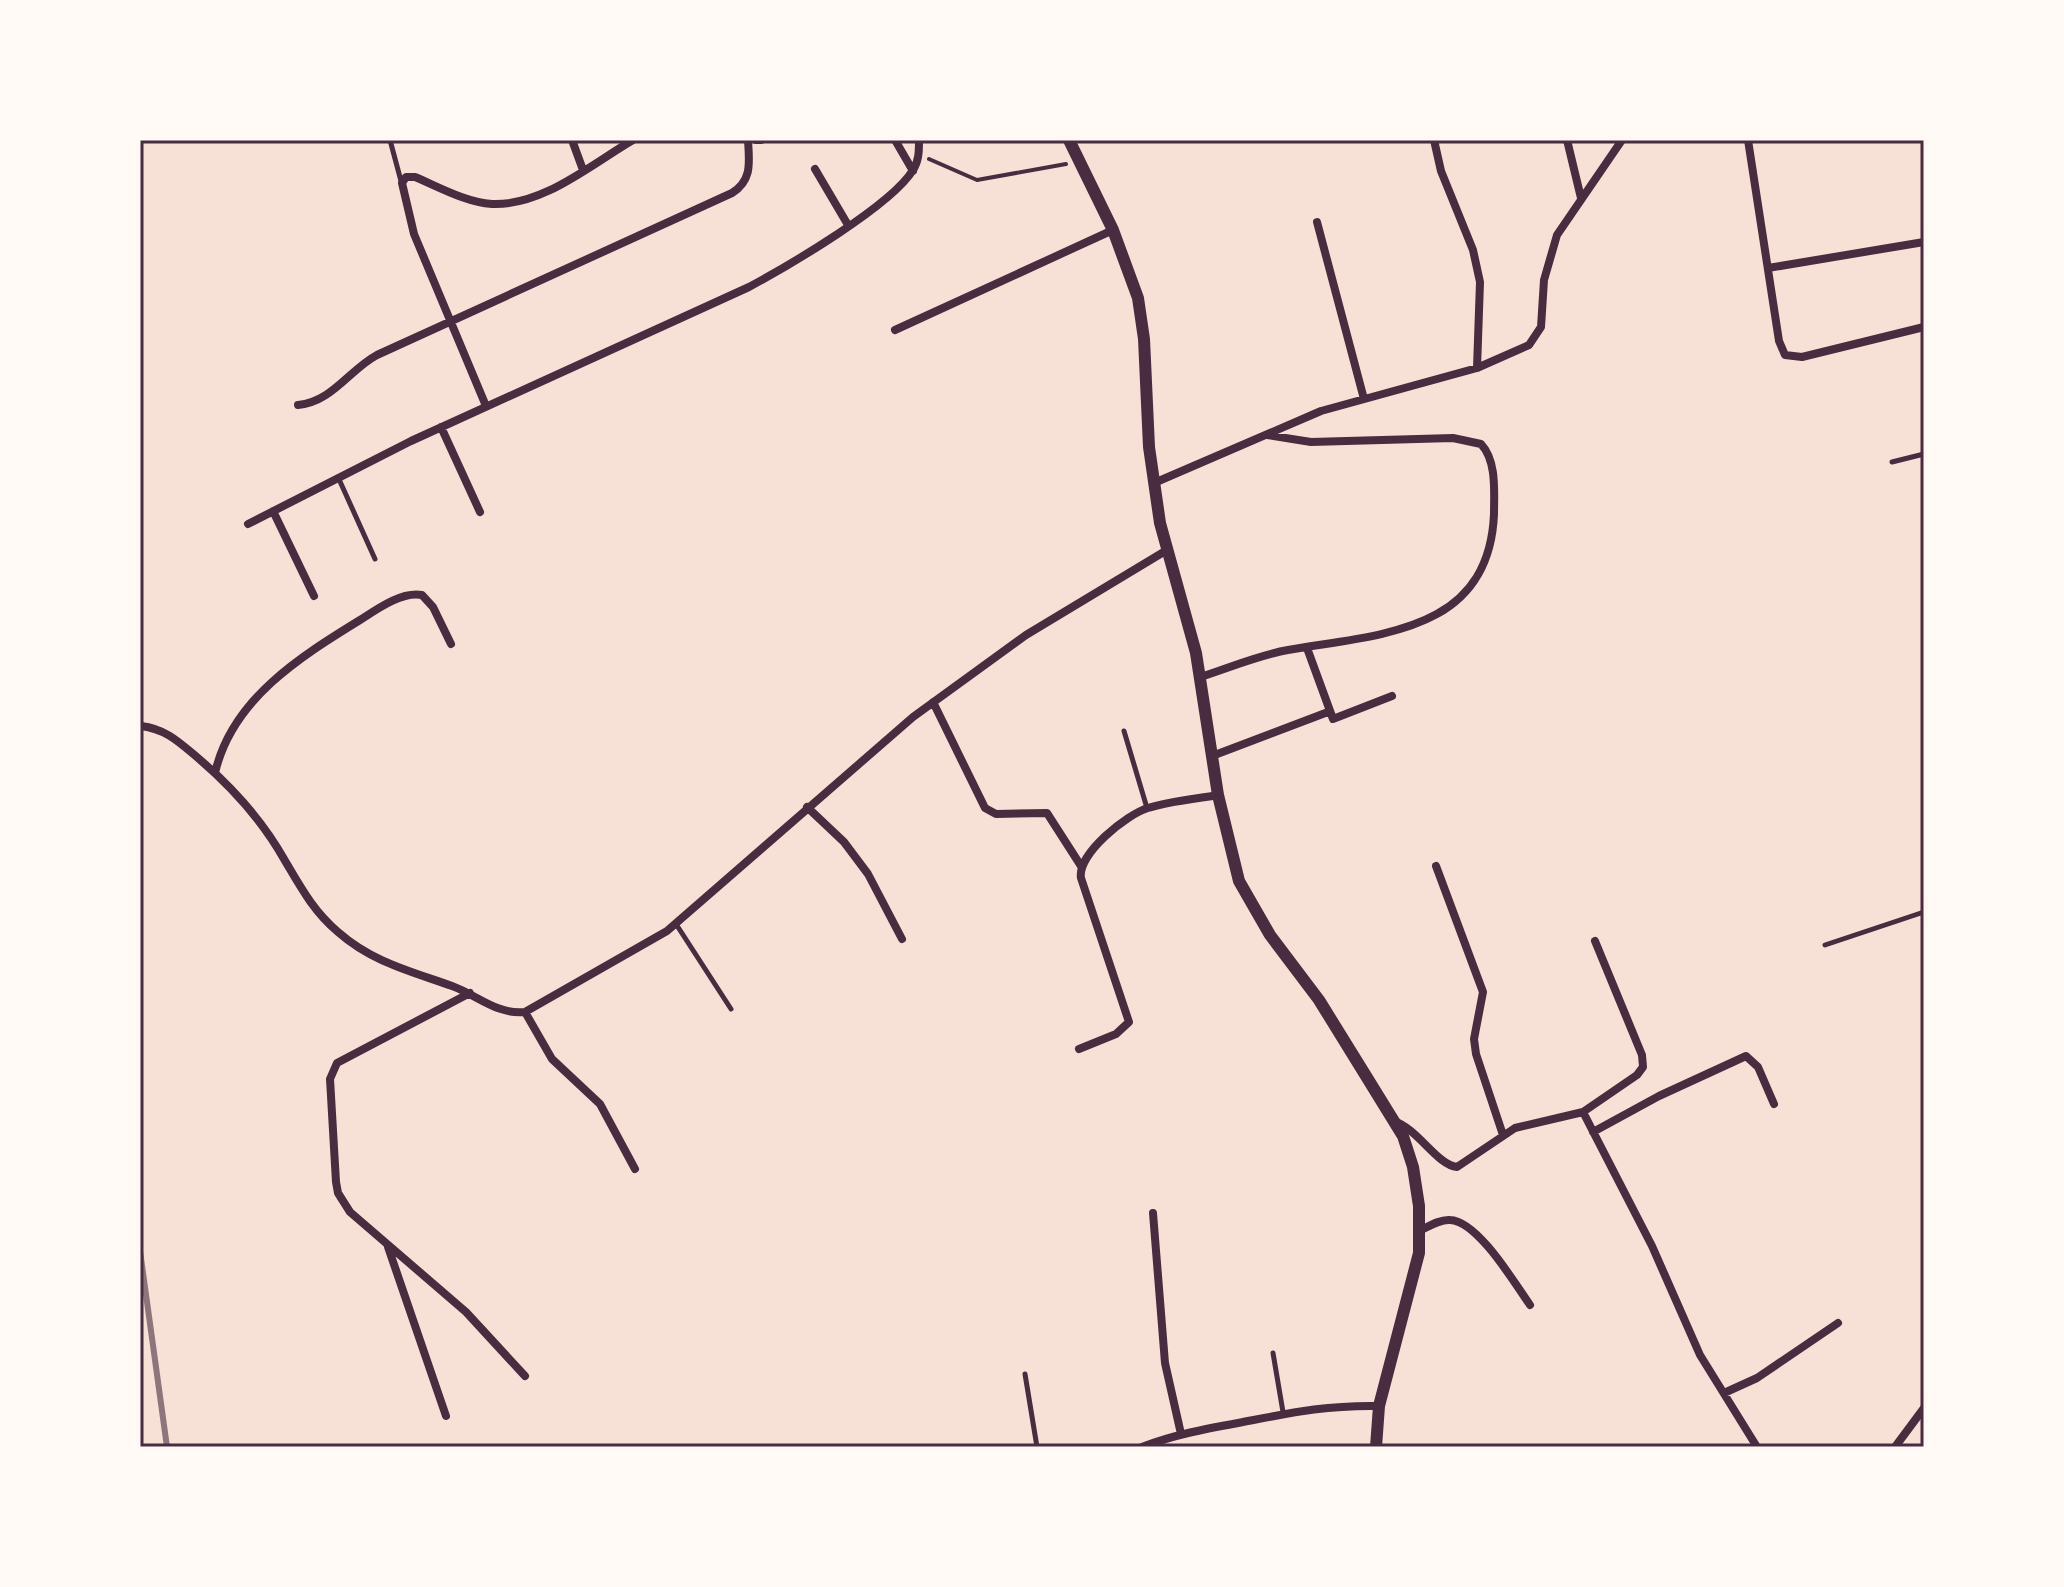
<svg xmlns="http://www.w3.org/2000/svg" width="2064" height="1587" viewBox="0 0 2064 1587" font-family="Lato,sans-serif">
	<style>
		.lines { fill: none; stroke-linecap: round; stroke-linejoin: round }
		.path { stroke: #4a2c40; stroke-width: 4 }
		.service { stroke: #4a2c40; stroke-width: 5 }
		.minor { stroke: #4a2c40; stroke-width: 8 }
		.tertiary { stroke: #4a2c40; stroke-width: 12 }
		.rail { stroke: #8f747c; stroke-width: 6 }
		.neatline { fill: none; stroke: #4a2c40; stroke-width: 3 }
	</style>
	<rect width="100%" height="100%" fill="#f7e1d7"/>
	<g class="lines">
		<path class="path" d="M929,159L977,180L1066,164"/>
		<path class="service" d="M390,140L401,181
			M1892,462L1924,454
			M338,477L375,559
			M1124,731L1147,808
			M676,924L731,1009
			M1825,945L1924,912
			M1273,1353L1283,1412
			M1025,1374L1037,1447"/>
		<path class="minor" d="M572,140L583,170
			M756,140H761
			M895,140L913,171
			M1434,140L1441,171L1473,250L1480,282L1477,368
			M1567,140L1581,198
			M1748,140L1779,341L1785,355L1802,357L1924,327
			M815,169L848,225
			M1317,222L1364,399
			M1768,268L1924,242
			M895,330L1113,230
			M298,405C332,402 349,370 377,355L732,193C753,180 749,161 748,140
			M486,406L414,234L402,183L406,177H415C439,187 465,202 492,204C543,206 590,165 633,140
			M441,427L480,512
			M1154,483L1321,411L1477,368L1529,345L1541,327L1544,280L1557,235L1622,140
			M273,511L314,596
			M248,524L411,441L749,287C788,266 891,206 913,170C919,161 919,151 919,140
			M1307,648L1333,719L1392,696
			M1200,677C1229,668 1258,655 1288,650C1380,634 1489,633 1494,514C1494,492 1497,461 1481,444L1453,438L1311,442L1267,435
			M933,702L985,808L996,814L1047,813L1081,866
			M141,726C166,729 179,742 198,758C232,787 262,820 284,859C300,886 313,911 338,932C372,962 410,971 452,986C477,995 497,1015 525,1012L667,931L913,717L1026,635L1167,550
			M1212,756L1328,712
			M215,773C232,699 300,657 360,620C377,609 402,591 422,595L433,607L451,644
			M807,807L844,842L868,874L902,939
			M1436,866L1483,992L1474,1039L1476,1054L1503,1135
			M470,993L337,1063L330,1079L336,1182L338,1193L350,1212L466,1312L525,1376
			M525,1012L552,1059L600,1104L635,1169
			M1079,1049L1116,1034L1129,1022L1081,878C1077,854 1127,814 1148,808C1170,801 1195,799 1218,795
			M1583,1112L1652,1246L1700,1355L1757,1447
			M1394,1121C1418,1129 1437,1165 1457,1167L1515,1128L1583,1112L1637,1075L1643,1067L1642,1055L1595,941
			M1593,1132L1659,1096L1746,1056L1758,1067L1774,1104
			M1153,1213L1165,1363L1181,1434
			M1421,1230C1429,1226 1441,1219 1450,1220C1478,1221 1515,1284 1530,1305
			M388,1247L446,1416
			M1724,1393L1757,1378L1838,1323
			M1142,1447C1173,1435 1205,1429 1238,1423C1290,1413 1325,1405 1379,1406
			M1895,1447L1924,1408"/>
		<path class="tertiary" d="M1069,140L1113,230L1138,298L1144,339L1149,447L1160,523L1196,653L1218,795L1239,881L1270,935L1319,1000L1366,1076L1403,1136L1413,1167L1419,1206V1253L1379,1406L1376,1447"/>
		<path class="rail" d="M140,1251L167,1447"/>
	</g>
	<rect width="2064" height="1587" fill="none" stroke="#fffaf5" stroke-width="284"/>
	<rect x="142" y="142" width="1780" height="1303" class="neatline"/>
</svg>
